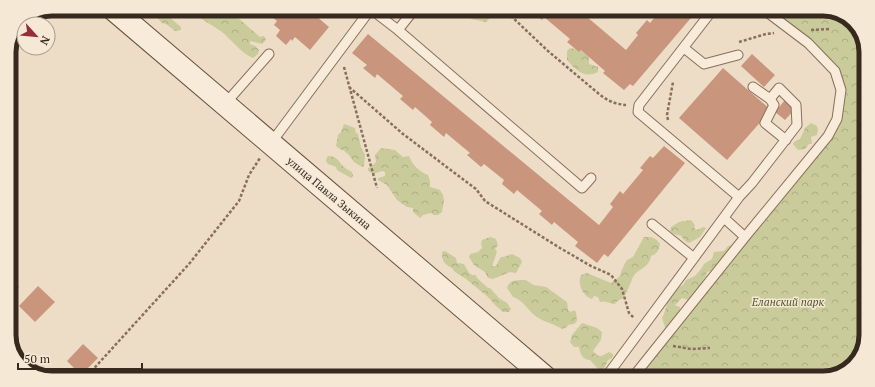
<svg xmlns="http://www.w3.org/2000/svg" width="875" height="387" viewBox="0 0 875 387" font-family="'PT Serif',serif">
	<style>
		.forest { fill: url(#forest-crowns) }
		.building { fill: #ca957d }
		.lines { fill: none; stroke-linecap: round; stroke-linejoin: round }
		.lane-casing { stroke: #886f5c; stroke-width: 11 }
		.secondary-casing { stroke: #6a503f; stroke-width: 24 }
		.path { stroke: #886f5c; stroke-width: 2.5; stroke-dasharray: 3 2; stroke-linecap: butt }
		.lane { stroke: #f8ebd9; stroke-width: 9 }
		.secondary { stroke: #f8ebd9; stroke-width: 22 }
		.labels { text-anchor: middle; stroke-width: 3; stroke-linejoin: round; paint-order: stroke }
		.street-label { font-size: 11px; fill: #38291f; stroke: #f5e8d5 }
		.park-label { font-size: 11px; font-style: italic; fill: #4d5427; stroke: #f5e8d5 }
		.rim { fill: none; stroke: #38291f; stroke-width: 5 }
	</style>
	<defs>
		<pattern id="forest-crowns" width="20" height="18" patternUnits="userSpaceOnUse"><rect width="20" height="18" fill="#cacb9a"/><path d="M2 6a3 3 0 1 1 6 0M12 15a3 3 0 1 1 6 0" fill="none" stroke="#aeae84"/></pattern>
	</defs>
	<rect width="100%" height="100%" fill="#edddc6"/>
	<path class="forest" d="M147,9H161V12L168,16L181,27V30L175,31L166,24L162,23C158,17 151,15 147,9Z
		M189,10H226L228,13L237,17L260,37L264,36L266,40L262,44L250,41V44L255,46L259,50L258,54L253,58C242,54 232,40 222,32C213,26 204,20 195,15L191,14Z
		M470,11H502V12L497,16H492L486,22L471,19Z
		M767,12H840L857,27L866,57L863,352L847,371L824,378L634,377L673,328L665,327L662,318L664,314L669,297L674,290L683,285L686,280L695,276L701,269L704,264L712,259L714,252L724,251L728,246L732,245L734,247L715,270L707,272L706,276L702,282C703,288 696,293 693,298L688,300L682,298L675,305L680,307V310L673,320L675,321L674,326L745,237L828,136L837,119L841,90L835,71L808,43Z
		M570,48L575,49L579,52L581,50L589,56V64L598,67V72C584,79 576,70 567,60V51Z
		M811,123L817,126L818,130L817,135L811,137L812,144H809L805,149L798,150L793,144L794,142L800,139L805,128Z
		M344,124L355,128L356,133L358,134L361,147L365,155L364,166L362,167L354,162L348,154L345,152L344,150H341L336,146L338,135L341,132Z
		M381,148L395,150L403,157L409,156C413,165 418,171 428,175L430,181V187L440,190L443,195L444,201L442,212L438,215H434L431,213L423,215L420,218L413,212V208L407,207L397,200L387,185L378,180V178L385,176V172L382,171L373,174L368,171V168L371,167L376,162L375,155Z
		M329,156C336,156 338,160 342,165C344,168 349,170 352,172L353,176L351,178L337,170L336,167L328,164L326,161L327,157Z
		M691,220L695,225L694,227L696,230L704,227L706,228L700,237L689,243L685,241L681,236L674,234L670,231L671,227L679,222Z
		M490,237L496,239L498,245L495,249L497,252L492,266H496L500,258L512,254L520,258L522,262L516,273L510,272L493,279L488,278L485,272L474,265L469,257L470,254L478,252L482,248L481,243L482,240Z
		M644,237C652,237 655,237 660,244C659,250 657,254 651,256C649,269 638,268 633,277C631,282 626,295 623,298C620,300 618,300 615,304C610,304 606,300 600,302L598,297L594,296L592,299C583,296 577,284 581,275L587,273L611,283L619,277L624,265L627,260L633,257Z
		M445,251L456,258L457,263L464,264L469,273L472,275H476L477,278L488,288H490L499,298L507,303L511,309L509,312H503L496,306L488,297L466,279L455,272L452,268C444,264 442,261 442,252Z
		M526,280L533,285L546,287L567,302L568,310L571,312L574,310L576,312L577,321L574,324L568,325L567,327L562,329C553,323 542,322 533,314C527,308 522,300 513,297L507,288C509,279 518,280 526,280Z
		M582,323L597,328L602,332L601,340L593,351C599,359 602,356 609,352L613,354L612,358L608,360L604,369L599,370L590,360C582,360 580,353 579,347H574L570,342L572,335Z"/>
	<path class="building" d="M263,10H309L329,27L310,50L295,37L292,41L291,39L286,45L276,36L280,30L274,25L277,21Z
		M531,11H580L626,50L638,35L636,33L647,20L650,23L659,12H696L633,86L630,84L624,90L603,73L605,71L581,50L579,52L567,42L570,39L544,17L542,20Z
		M368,34L599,225L613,207L610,204L620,191L623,194L643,170L640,168L650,156L653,158L664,146L685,163L608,257L604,254L597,263L575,246L578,242L554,222L552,225L539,214L542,211L517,190L514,194L502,184L504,180L484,164L481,167L467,155L470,153L446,133L444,137L430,125L432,122L415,107L413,110L400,99L403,96L377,74L375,78L363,68L367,65L352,53Z
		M752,54L775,75L764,87L741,66Z
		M723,68L771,110L727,160L679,118Z
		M785,100L795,109L785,120L775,112Z
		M11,279L19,287L10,295L9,294V281Z
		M38,286L55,302L35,322L19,306Z
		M83,344L98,358L81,375L67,361Z"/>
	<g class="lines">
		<defs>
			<path id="lane" d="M372,10L398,30L413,11
				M398,30L582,188L591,178
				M684,48L704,64L738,55
				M770,99L774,105L765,123L786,140
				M225,104L269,54
				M271,143L370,10
				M739,197L752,183L797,125L796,105L779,88L770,99L753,87
				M724,218L745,237
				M652,224L694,258
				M606,377L739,197L638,112L639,105L711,12
				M633,377L745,237L828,136L837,119L841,90L835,71L808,43L767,12"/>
			<path id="secondary" d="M113,9L545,377"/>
		</defs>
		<use href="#lane" class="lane-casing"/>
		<use href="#secondary" class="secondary-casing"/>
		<path class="path" d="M509,11L511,16L548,51L599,94C608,101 615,104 626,105
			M811,30L829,29
			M739,42L766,34L774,33
			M344,67L377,188
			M349,87L403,134L476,189L485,201L560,248L591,266L611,275L622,289L629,313L634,318
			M668,120L667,115L673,82
			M673,346L691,349L710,348
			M88,375L189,264L239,201L249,175L260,158"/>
		<use href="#lane" class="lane"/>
		<use href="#secondary" class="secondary"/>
	</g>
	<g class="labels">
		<g class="street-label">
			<text transform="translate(329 193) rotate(40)" y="4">улица Павла Зыкина</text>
		</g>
		<g class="park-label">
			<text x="788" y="306">Еланский парк</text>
		</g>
	</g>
	<path d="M0 0H875V387H0ZM52 16H823A36 36 0 0 1 859 52V335A36 36 0 0 1 823 371H52A36 36 0 0 1 16 335V52A36 36 0 0 1 52 16Z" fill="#f5e8d5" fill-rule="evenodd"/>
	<path class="rim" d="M52 16H823A36 36 0 0 1 859 52V335A36 36 0 0 1 823 371H52A36 36 0 0 1 16 335V52A36 36 0 0 1 52 16Z"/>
	<g transform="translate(36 36) rotate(117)"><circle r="19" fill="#f5e8d5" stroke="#a99c8c"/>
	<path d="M0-3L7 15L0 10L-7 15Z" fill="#952e39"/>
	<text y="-6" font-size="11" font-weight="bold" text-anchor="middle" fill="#38291f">N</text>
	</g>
	<path d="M18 363v6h124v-6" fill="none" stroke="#38291f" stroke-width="2"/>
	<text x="24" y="363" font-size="12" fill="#38291f" stroke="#f5e8d5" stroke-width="3" paint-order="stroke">50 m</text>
</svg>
